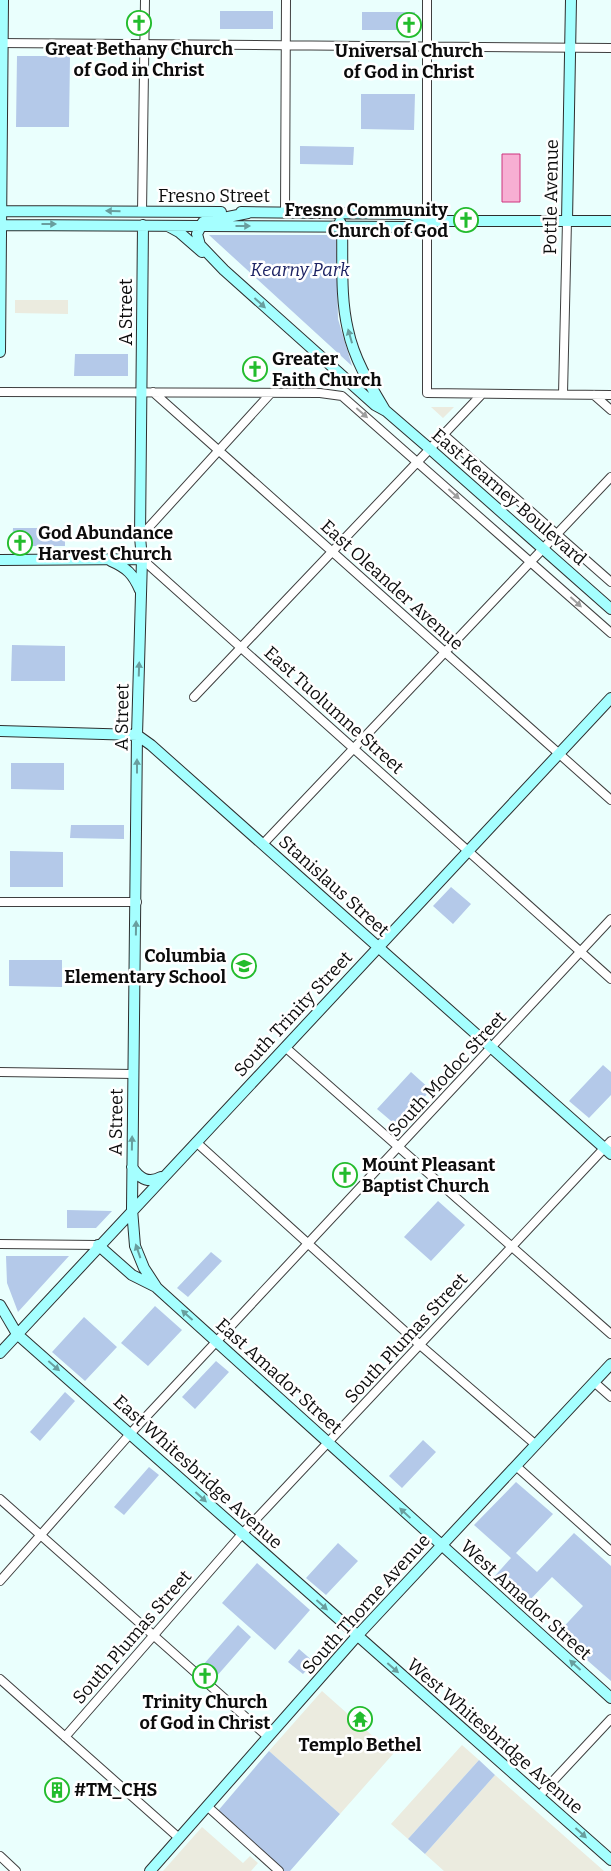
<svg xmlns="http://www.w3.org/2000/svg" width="611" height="1871" viewBox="0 0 611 1871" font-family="Bitter,serif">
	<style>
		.industrial { fill: #ebebdf }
		.green { fill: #b4c9e9 }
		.water { fill: #f7afd3; stroke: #ce357f }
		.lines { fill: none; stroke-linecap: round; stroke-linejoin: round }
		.street-casing { stroke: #3f3f3f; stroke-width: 10 }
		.secondary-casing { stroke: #2e2e2e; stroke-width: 12 }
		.street { stroke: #fff; stroke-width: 8 }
		.secondary { stroke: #a5ffff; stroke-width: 10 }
		.oneway { fill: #689e9e }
		.oneway2 { fill: #9e9e9e }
		.labels { text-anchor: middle; stroke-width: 5; stroke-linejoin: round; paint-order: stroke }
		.poi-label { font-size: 18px; font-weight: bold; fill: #0c0c0c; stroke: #fff }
		.street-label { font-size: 18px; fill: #0c0c0c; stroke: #fff }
		.park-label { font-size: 18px; font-style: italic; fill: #1c2263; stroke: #fff }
	</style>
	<rect width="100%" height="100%" fill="#eafffd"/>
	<path class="industrial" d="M15,300H68V314L15,313Z
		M431,407H454L443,418Z
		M322,1691L393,1754L340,1814L269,1751Z
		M462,1745L479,1760L408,1839L391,1824Z
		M495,1775L604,1871H444L425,1854Z
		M202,1827L243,1863L250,1856L258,1863L251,1871H163Z"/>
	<path class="green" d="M220,11H273V29H220Z
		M362,12H415V30H362Z
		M17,56H70L69,127H16Z
		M361,94H415L414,130L361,129Z
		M300,146L354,147L353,165L300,164Z
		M209,235H336L338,319L352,366Z
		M75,354H128V376H74Z
		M13,528H65V546H12Z
		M12,645L65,646V681H11Z
		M11,763H64V790L11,789Z
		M71,825H124V839L70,838Z
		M10,851L63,852V887H10Z
		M451,887L471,904L453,924L433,906Z
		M9,960H62V987L9,986Z
		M603,1065L611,1072V1095L589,1118L569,1101Z
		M411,1072L431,1090L397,1126L377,1109Z
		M438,1201L465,1225L431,1261L404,1237Z
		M67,1210L112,1211L96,1228H67Z
		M211,1252L222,1261L188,1297L177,1288Z
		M6,1256H69L18,1312L7,1283Z
		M155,1306L182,1330L148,1366L121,1343Z
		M84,1317L117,1347L85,1381L52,1352Z
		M216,1361L229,1372L195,1409L182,1397Z
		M65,1392L75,1401L40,1441L30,1432Z
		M423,1440L436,1452L402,1488L389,1476Z
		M149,1467L159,1475L124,1515L114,1507Z
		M516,1482L553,1514L516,1553L537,1572L574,1533L611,1566V1681L557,1634L583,1606L552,1577L525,1605L494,1577L511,1558L474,1525Z
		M338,1543L358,1561L326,1595L306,1578Z
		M257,1563L310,1610L275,1650L222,1603Z
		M238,1625L251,1637L216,1677L203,1665Z
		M299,1649L314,1662L303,1674L288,1662Z
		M269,1751L340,1814L290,1871H284L217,1812Z
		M479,1760L495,1775L425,1854L408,1839Z"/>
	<path class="water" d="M502,154H520V202H502Z"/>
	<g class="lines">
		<defs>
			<path id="street" d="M427,0V393L611,395
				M0,43L611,48
				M142,212L145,0
				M285,213L286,0
				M0,392L320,393L342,396L611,633
				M153,392L611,800
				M563,394L567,221
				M594,395L611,410
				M444,435L611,582
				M140,537L271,393
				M142,559L611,979
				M194,697L482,394
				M263,844L611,477
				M0,902H137
				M285,1047L611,1334
				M0,1072L133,1074
				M196,1142L420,1345L536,1445
				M0,1244L98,1245
				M594,1382L611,1397
				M516,1466L611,1551
				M0,1499L268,1737
				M0,1581L130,1434L611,919
				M0,1679L179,1838
				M65,1737L242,1534L611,1141
				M539,1796L611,1719
				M207,1806L279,1871
				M0,1856L16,1871"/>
			<path id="secondary" d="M0,211L221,212
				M241,212L411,214L426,221
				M248,213L203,222L197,234L200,245L224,270L375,405L386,411L430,449L611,609
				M567,221L571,0
				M340,222L342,226C343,261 340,296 348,330C354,359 370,385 385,410
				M0,225L412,227L426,221H611
				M143,225L140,537L142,559L137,735L132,1209L135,1246L144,1268L157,1288L611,1698
				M168,226L179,232L202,252
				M0,352L3,0
				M0,560L142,559
				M111,561C127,568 133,574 140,590
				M0,731L137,735L151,745L611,1154
				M132,1167C139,1178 148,1184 161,1177
				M98,1245L132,1275L156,1287
				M0,1305L17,1334L611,1860
				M0,1353L611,698
				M150,1871L357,1636L611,1364"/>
		</defs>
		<use href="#street" class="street-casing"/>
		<use href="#secondary" class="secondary-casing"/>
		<use href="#street" class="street"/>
		<use href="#secondary" class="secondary"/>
	</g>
	<defs><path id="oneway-solid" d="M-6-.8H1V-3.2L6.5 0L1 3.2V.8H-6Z" transform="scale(1.25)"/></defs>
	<g class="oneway">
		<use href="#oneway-solid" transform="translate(113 211) rotate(-179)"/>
		<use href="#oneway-solid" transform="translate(49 224)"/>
		<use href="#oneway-solid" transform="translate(243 226)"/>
		<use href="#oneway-solid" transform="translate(260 303) rotate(42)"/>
		<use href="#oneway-solid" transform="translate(350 336) rotate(-106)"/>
		<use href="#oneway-solid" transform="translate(139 669) rotate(-88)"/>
		<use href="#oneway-solid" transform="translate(137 766) rotate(-90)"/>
		<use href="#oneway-solid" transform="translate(136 928) rotate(-89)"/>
		<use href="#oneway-solid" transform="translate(132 1143) rotate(-89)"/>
		<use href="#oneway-solid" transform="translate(138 1251) rotate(-109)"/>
		<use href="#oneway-solid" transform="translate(187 1315) rotate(-138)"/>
		<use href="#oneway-solid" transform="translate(54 1366) rotate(41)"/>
		<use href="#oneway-solid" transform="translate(201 1497) rotate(42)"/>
		<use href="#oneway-solid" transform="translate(405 1513) rotate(-137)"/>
		<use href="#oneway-solid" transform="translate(322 1605) rotate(42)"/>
		<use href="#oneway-solid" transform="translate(575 1665) rotate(-138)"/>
		<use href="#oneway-solid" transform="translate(393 1668) rotate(41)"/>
		<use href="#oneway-solid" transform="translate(581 1833) rotate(42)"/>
	</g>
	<g class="oneway2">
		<use href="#oneway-solid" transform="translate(362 413) rotate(41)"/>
		<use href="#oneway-solid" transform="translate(454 494) rotate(42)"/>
		<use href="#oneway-solid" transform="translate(576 602) rotate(42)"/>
	</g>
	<defs>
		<symbol id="church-ring" viewBox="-11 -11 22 22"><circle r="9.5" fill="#fff" stroke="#23bc2d" stroke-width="1.5"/><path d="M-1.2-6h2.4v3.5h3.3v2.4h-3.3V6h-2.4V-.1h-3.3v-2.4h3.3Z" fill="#23bc2d"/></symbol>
		<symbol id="school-ring" viewBox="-11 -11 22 22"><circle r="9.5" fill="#fff" stroke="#23bc2d" stroke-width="1.5"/><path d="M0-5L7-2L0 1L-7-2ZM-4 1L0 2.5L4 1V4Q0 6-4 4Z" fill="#23bc2d"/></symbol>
		<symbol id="temple-ring" viewBox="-11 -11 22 22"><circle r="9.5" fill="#fff" stroke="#23bc2d" stroke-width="1.5"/><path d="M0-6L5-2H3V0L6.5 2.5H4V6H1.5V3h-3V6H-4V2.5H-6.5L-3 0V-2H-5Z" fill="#23bc2d"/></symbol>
		<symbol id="building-ring" viewBox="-11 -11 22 22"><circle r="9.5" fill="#fff" stroke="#23bc2d" stroke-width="1.5"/><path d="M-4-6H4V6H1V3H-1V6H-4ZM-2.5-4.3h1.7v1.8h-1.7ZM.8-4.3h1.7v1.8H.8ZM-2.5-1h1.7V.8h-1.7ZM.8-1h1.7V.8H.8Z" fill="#23bc2d"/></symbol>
	</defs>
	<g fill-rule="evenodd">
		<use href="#church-ring" x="125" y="9" width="28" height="28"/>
		<use href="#church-ring" x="395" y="11" width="28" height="28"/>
		<use href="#church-ring" x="452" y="206" width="28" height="28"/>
		<use href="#church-ring" x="241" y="355" width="28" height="28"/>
		<use href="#church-ring" x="6" y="529" width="28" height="28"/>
		<use href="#school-ring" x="230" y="952" width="28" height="28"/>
		<use href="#church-ring" x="331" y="1161" width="28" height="28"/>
		<use href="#church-ring" x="191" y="1662" width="28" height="28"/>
		<use href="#temple-ring" x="346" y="1705" width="28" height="28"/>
		<use href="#building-ring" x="43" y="1776" width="28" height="28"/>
	</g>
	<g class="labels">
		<g class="poi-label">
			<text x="139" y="55">Great Bethany Church<tspan x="139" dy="21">of God in Christ</tspan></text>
			<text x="409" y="57">Universal Church<tspan x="409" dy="21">of God in Christ</tspan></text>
			<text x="448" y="216" text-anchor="end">Fresno Community<tspan x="448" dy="21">Church of God</tspan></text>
			<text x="272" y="365" text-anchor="start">Greater<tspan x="272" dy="21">Faith Church</tspan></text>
			<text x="38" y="539" text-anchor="start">God Abundance<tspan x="38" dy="21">Harvest Church</tspan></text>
			<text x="226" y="962" text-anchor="end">Columbia<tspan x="226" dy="21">Elementary School</tspan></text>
			<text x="362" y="1171" text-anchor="start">Mount Pleasant<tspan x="362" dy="21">Baptist Church</tspan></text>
			<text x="205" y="1708">Trinity Church<tspan x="205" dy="21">of God in Christ</tspan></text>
			<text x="360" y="1751">Templo Bethel</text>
			<text x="74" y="1796" text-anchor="start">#TM_CHS</text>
		</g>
		<g class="street-label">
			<text x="214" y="202">Fresno Street</text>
			<text transform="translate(551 197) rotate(-89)" y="6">Pottle Avenue</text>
			<text transform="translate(126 312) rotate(-90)" y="6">A Street</text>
			<text transform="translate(509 497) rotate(41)" y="6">East Kearney Boulevard</text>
			<text transform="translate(392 585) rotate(42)" y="6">East Oleander Avenue</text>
			<text transform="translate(334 710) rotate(42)" y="6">East Tuolumne Street</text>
			<text transform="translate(122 717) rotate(-89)" y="6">A Street</text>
			<text transform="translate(334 886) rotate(42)" y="6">Stanislaus Street</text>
			<text transform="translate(293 1014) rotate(-47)" y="6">South Trinity Street</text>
			<text transform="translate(447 1074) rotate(-47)" y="6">South Modoc Street</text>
			<text transform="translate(116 1122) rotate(-89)" y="6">A Street</text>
			<text transform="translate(406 1338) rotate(-47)" y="6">South Plumas Street</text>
			<text transform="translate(279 1376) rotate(42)" y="6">East Amador Street</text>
			<text transform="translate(198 1472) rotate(42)" y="6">East Whitesbridge Avenue</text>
			<text transform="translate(526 1600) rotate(42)" y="6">West Amador Street</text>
			<text transform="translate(366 1604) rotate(-48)" y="6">South Thorne Avenue</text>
			<text transform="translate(132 1637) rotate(-49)" y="6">South Plumas Street</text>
			<text transform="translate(495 1736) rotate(41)" y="6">West Whitesbridge Avenue</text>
		</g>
		<g class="park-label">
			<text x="300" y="276">Kearny Park</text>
		</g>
	</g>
</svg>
